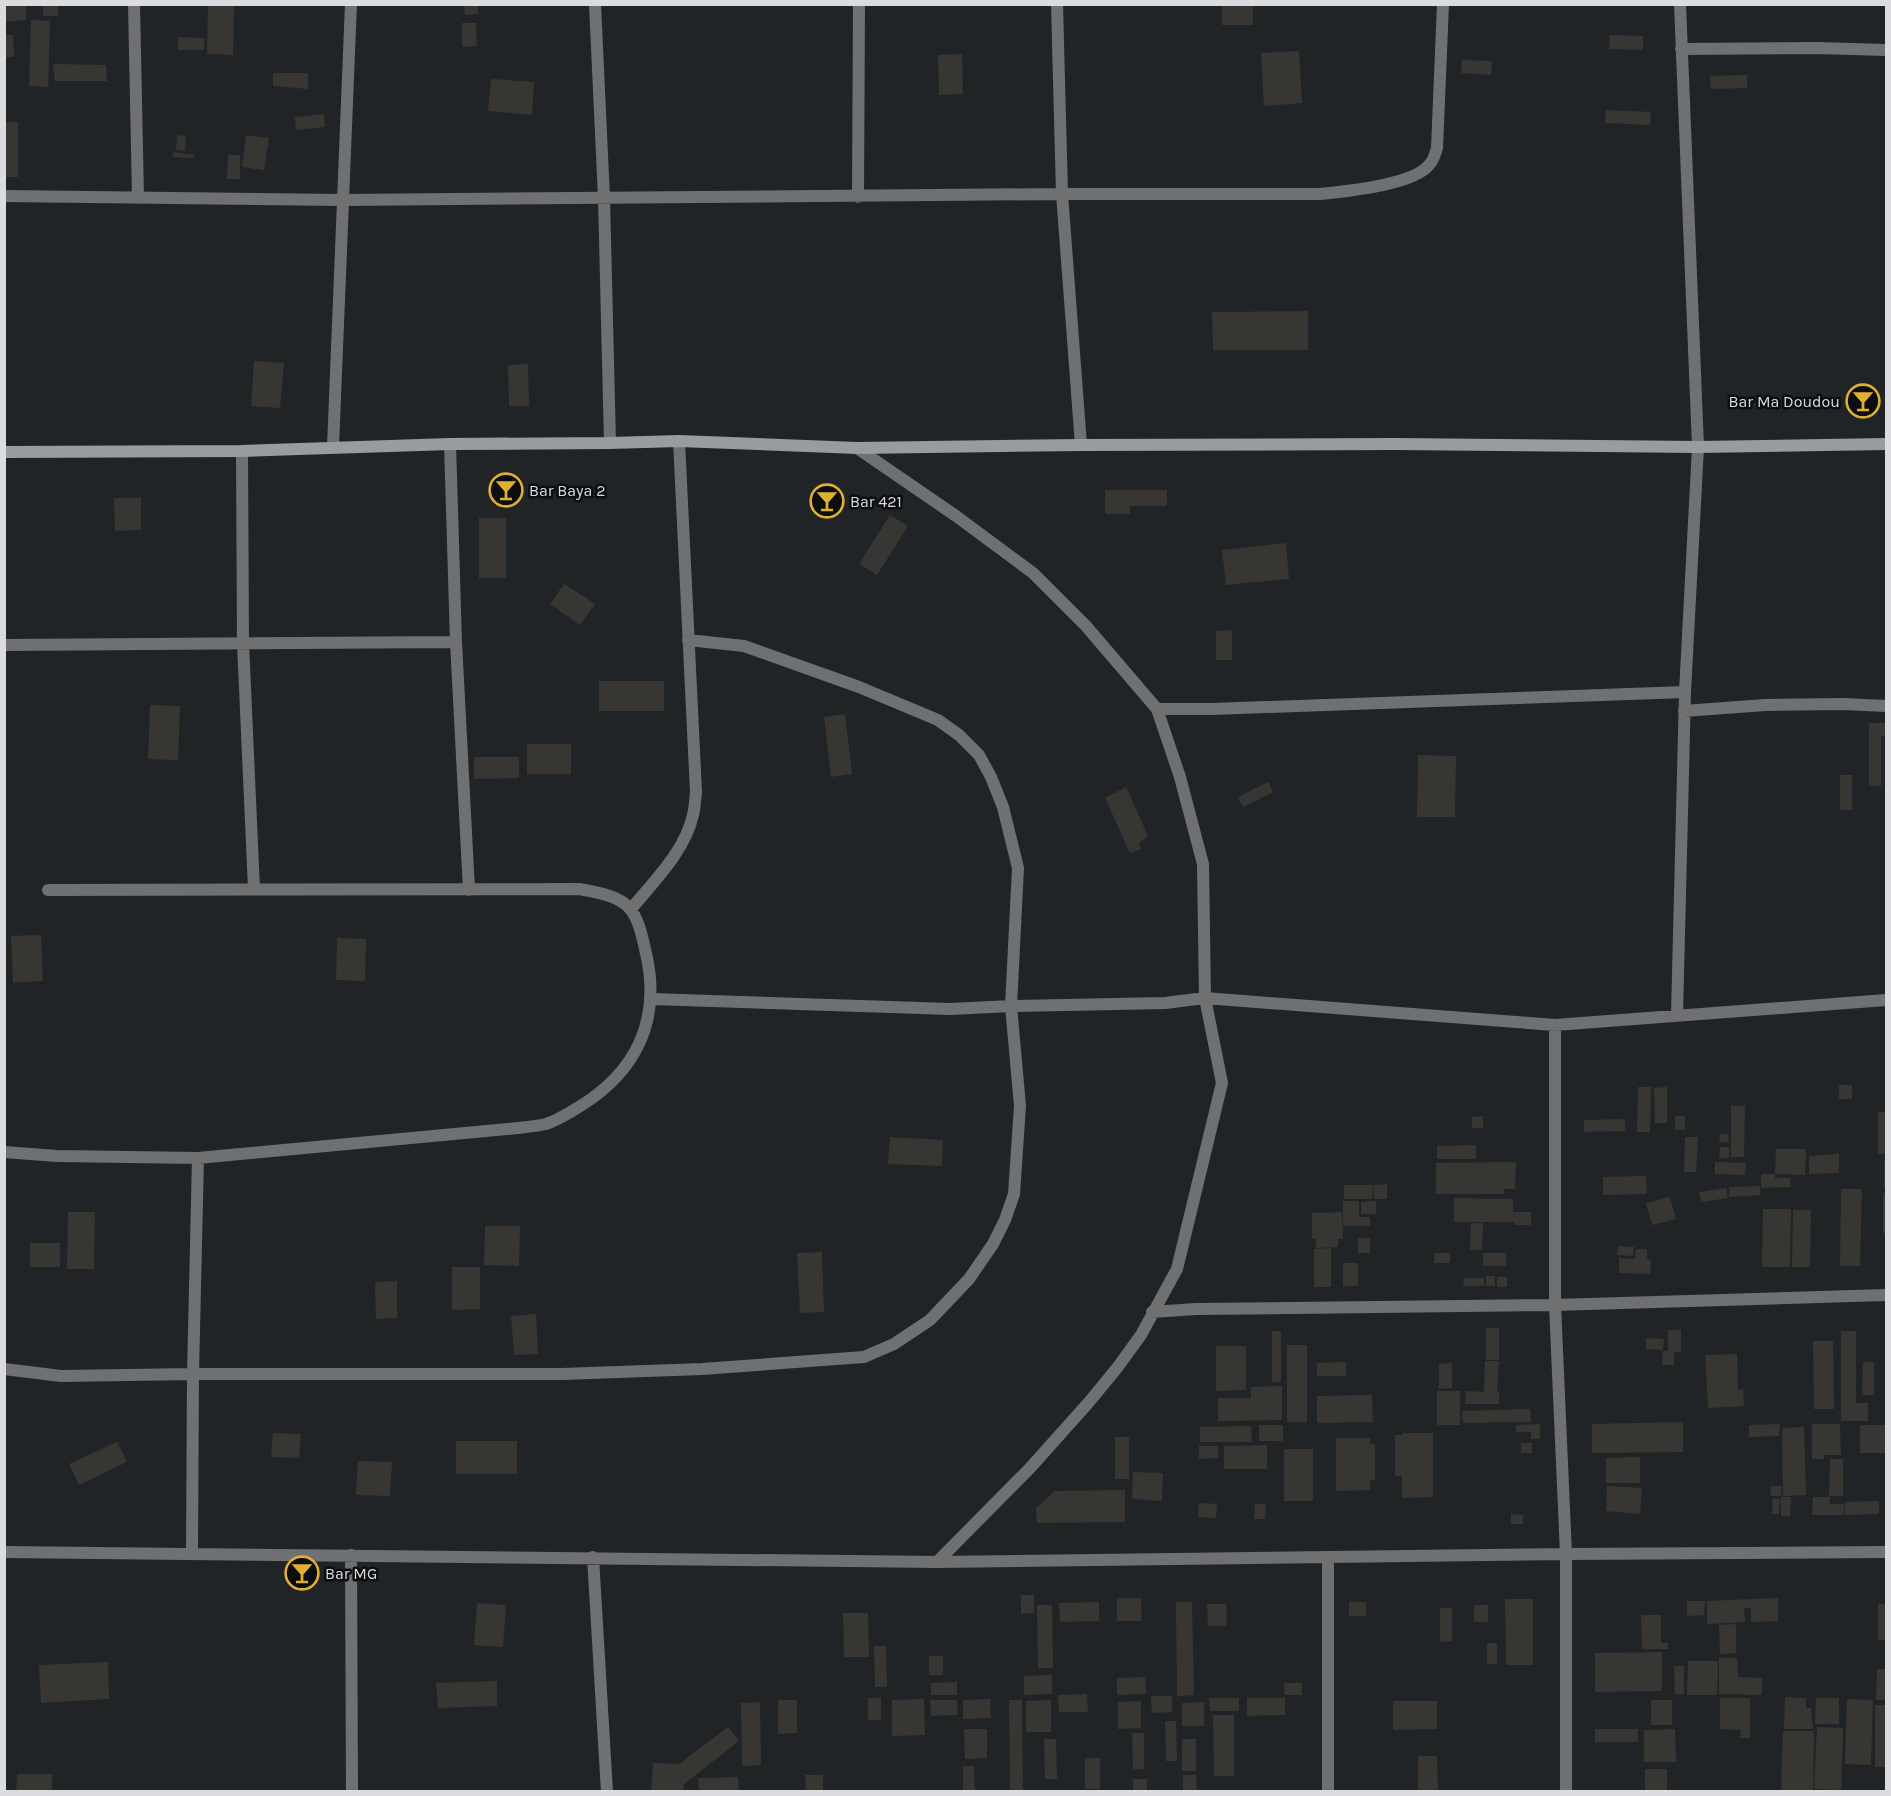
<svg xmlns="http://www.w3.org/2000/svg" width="1891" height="1796" viewBox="0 0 1891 1796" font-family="Karla,sans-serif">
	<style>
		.building { fill: #383632 }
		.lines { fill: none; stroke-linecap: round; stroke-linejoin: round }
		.street { stroke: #6f7072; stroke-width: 12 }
		.secondary { stroke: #999c9f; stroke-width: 12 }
		.labels { text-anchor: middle; stroke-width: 5; stroke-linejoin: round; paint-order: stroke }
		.poi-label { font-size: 16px; fill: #dadcdf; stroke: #0c0d0e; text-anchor: start }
	</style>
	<rect width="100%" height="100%" fill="#212427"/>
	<path class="building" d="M4,4H26V20L4,22Z
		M43,4H58V16H43Z
		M208,4H234L233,55L207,54Z
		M464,4H478V14L465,15Z
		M1222,4H1253V25H1222Z
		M31,20L50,21L48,87L29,86Z
		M462,23H476L477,46L462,47Z
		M4,35H13L14,57H4Z
		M1610,35L1643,36V50L1609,49Z
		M178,37L204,38V50H178Z
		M1299,51L1302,103L1264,106L1261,53Z
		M962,54L963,94L939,95L938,55Z
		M1462,60L1492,61L1491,75L1461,73Z
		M53,64L106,65L107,81H55Z
		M273,73H308V89L273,86Z
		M1747,75V88L1711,89L1710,76Z
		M491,79L534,82L532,115L488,111Z
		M1606,110L1651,112L1650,125L1605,123Z
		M324,114L325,127L296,130L295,117Z
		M4,122H18V177H4Z
		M177,135L186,136L185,151L176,150Z
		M246,135L269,138L264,170L242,167Z
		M173,152L194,155V158L173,157Z
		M228,155H240V179H227Z
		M1308,311V350H1213L1212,312Z
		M254,361L284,363L280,408L251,406Z
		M528,364L529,406H509L508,365Z
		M1105,490H1167V506H1130V514H1105Z
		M114,498H141V530L115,531Z
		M890,515L908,526L877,575L859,564Z
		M479,518H506V578H479Z
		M1286,543L1289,579L1226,585L1222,550Z
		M564,584L595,604L580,625L550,604Z
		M1232,630V660H1216V631Z
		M599,681H664V711H599Z
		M150,705L180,706L178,760L148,759Z
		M845,714L852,774L831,777L824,717Z
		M1869,723H1886V736H1881V786H1869Z
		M527,744H571V774H527Z
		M1418,755L1456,756L1455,817H1417Z
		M474,757H519V778L474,779Z
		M1840,775H1852V810H1840Z
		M1268,782L1273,792L1243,807L1238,797Z
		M1126,787L1148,836L1139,843L1141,849L1130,853L1105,798Z
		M41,935L43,981L13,983L11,936Z
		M337,938L366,939L365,981L336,980Z
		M1839,1085H1852V1099H1839Z
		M1638,1087H1651L1650,1132H1637Z
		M1667,1087V1123H1655L1654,1088Z
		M1731,1106H1745L1744,1157H1731Z
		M1878,1112H1886V1154H1878Z
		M1483,1116V1128H1472V1117Z
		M1675,1116H1685V1130H1675Z
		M1625,1119V1131L1584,1132V1120Z
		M1719,1134H1728L1729,1142H1720Z
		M890,1137L943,1140L942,1166L888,1164Z
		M1685,1137H1698L1696,1172H1684Z
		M1476,1145V1159H1437V1146Z
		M1720,1147H1729V1158H1719Z
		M1776,1149H1806L1805,1175L1775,1174Z
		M1839,1154V1173L1809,1174V1156Z
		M1884,1160H1886V1189H1884Z
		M1516,1162L1515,1189H1504V1194H1436V1163Z
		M1715,1162L1746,1163L1745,1175L1715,1174Z
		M1761,1174H1775V1178H1790L1791,1187L1761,1188Z
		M1646,1176L1647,1194L1603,1195V1177Z
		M1387,1184V1199H1374V1185Z
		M1344,1185H1373L1372,1199H1344Z
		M1760,1186V1195L1729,1197V1187Z
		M1726,1188L1728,1198L1701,1202L1699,1192Z
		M1841,1189H1862L1860,1266H1840Z
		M1883,1193H1886V1233H1883Z
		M1670,1197L1676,1219L1652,1225L1646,1203Z
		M1454,1198L1513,1199V1212H1531V1225H1514V1222H1454Z
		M1343,1201H1359V1217H1370V1226H1343Z
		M1376,1201V1214H1361V1202Z
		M1763,1209H1791L1790,1267H1762Z
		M1793,1210H1811L1810,1267H1792Z
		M68,1212H95L94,1269H67Z
		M1342,1212L1343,1239H1338V1247L1316,1248V1239H1312V1213Z
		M1471,1223H1483L1482,1250H1470Z
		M485,1226H520L519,1266L484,1265Z
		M1358,1238H1370V1253H1358Z
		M30,1243H60V1267H30Z
		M1618,1246L1634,1247L1633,1256L1617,1255Z
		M1331,1248V1287H1314V1249Z
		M1636,1249H1647V1259L1651,1260L1650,1274L1619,1273V1258L1635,1259Z
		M822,1252L824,1312L800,1313L797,1253Z
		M1434,1253H1450V1263H1434Z
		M1483,1253H1506V1266H1483Z
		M1343,1263H1358V1286H1343Z
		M452,1267H480V1309L452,1310Z
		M1486,1276H1495V1286H1486Z
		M1497,1277H1507V1287H1497Z
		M1463,1278H1484V1286H1464Z
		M397,1281V1318L376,1319L375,1282Z
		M536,1314L538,1354L514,1355L511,1316Z
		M1486,1328H1499V1360H1486Z
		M1668,1330H1681V1352H1674V1365H1662L1663,1351H1668Z
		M1272,1331H1281V1382H1272Z
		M1841,1331H1856V1403H1868V1421H1841Z
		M1646,1338L1664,1339L1663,1350L1646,1349Z
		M1813,1341H1833L1834,1409H1814Z
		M1287,1345H1307V1422H1287Z
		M1216,1346H1246V1390L1216,1391Z
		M1737,1354L1738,1390L1743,1389L1744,1406L1708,1408L1705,1355Z
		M1485,1361H1499L1497,1392H1499V1404H1465L1466,1391L1484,1392Z
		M1346,1362V1376H1317V1363Z
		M1863,1362H1874V1395H1862Z
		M1452,1363V1388L1439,1389V1364Z
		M1282,1386V1420L1218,1421V1398H1251V1387Z
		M1437,1391H1460V1425H1437Z
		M1372,1395L1373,1422L1317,1423V1396Z
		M1530,1409L1531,1422L1463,1423L1462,1411Z
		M1683,1422V1452L1592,1453V1424Z
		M1540,1424V1439H1531V1432H1516V1425Z
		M1780,1424L1779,1436L1749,1437V1425Z
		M1812,1424H1840L1841,1455H1824V1459H1812Z
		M1259,1425H1283V1441H1259Z
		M1860,1425H1886V1453H1860Z
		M1251,1426L1252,1442H1200V1427Z
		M1804,1427L1806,1495L1783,1496L1782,1428Z
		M273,1433L301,1434L299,1458L271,1457Z
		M1402,1433H1433V1497L1402,1498V1476H1395V1435H1402Z
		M1115,1437H1129V1479H1115Z
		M1336,1438H1370V1444H1375V1480H1370V1490L1336,1491Z
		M456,1441H517V1474H456Z
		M117,1442L127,1462L79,1485L69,1464Z
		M1521,1443H1532V1453H1521Z
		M1267,1445V1469H1224V1446Z
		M1199,1446H1218V1458L1199,1459Z
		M1284,1449H1313V1501H1284Z
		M1640,1457V1483H1606V1458Z
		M1830,1459H1843V1496H1829Z
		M358,1461L392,1462L390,1496L356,1495Z
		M1133,1472L1163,1473L1162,1501L1132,1499Z
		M1607,1486L1642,1488L1640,1514L1606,1511Z
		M1771,1486H1782L1781,1496H1770Z
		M1125,1490V1522L1037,1523L1036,1508L1055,1491Z
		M1781,1497H1791L1790,1516H1781Z
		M1813,1497H1830V1504H1844V1515H1812Z
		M1773,1498L1780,1499L1779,1514H1772Z
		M1879,1501V1514L1845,1515V1502Z
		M1199,1503L1217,1504L1216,1518L1198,1517Z
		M1255,1504H1266L1265,1519H1254Z
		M1511,1514L1523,1515V1524H1511Z
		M1021,1595H1034V1613L1021,1614Z
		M1117,1598H1141L1142,1621H1117Z
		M1778,1598V1621L1751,1622V1608H1744L1745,1622L1707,1624V1601Z
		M1505,1599H1533V1665H1506Z
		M1687,1601H1705L1704,1615L1687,1616Z
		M1099,1602V1621L1060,1622L1059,1603Z
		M1176,1602H1192L1194,1695L1177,1696Z
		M1349,1602H1366V1616H1349Z
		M477,1603L506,1605L503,1647L474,1645Z
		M1207,1604H1226L1227,1626H1208Z
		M1878,1604H1886V1640H1878Z
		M1037,1605H1052L1053,1668H1038Z
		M1474,1605H1488V1622H1474Z
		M1440,1608H1452V1641L1440,1642Z
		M843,1613H868L869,1657H844Z
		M1641,1615H1661V1643H1668V1649H1642Z
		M1736,1624V1653L1720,1654L1719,1625Z
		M1487,1643H1497V1664H1487Z
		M874,1646H886L887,1687H875Z
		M1662,1652V1691L1595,1692V1653Z
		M929,1656H943V1675H929Z
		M1719,1658H1737L1738,1677L1762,1678V1695L1719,1694Z
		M1688,1661H1718L1717,1695H1687Z
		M108,1662L109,1699L41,1703L39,1665Z
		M1674,1666H1684V1694H1675Z
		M1877,1669H1886V1700H1876Z
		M1052,1675V1694L1024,1695V1676Z
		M1145,1677L1146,1694L1117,1695V1678Z
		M497,1681V1706L438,1708L436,1683Z
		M957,1682V1695H931V1683Z
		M1284,1683H1302V1695H1285Z
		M1087,1694L1088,1712H1059L1058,1695Z
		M1151,1696H1172V1712L1152,1713Z
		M1785,1697L1806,1698V1708H1811L1813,1729H1784Z
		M868,1698H881V1720H868Z
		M1209,1698H1239V1711H1210Z
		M1247,1698H1285V1715L1247,1716Z
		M1720,1698H1750V1738H1740L1741,1730L1720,1729Z
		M1816,1698H1839V1724H1815Z
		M924,1699L925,1735L892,1736V1700Z
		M990,1699L991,1718L963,1719V1700Z
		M1847,1699L1873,1700L1871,1765L1845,1764Z
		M778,1700H797V1733L778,1734Z
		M930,1700H957L958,1715L931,1716Z
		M1009,1700H1022L1023,1792H1010Z
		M1051,1700V1732H1026V1701Z
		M1651,1700H1672V1725H1651Z
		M1141,1701V1728L1118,1729V1702Z
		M1393,1701H1437V1729L1393,1730Z
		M760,1702L761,1765L742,1766L741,1703Z
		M1204,1702V1726H1182V1703Z
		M1875,1705H1886V1767H1875Z
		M1213,1715H1234V1776H1214Z
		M1165,1721H1176L1177,1761H1166Z
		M728,1727L739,1741L684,1784L683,1792H651L653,1763L679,1764Z
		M1817,1727L1843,1728L1841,1790L1814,1789Z
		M964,1729H987V1758L965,1759Z
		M1595,1729H1638V1742H1595Z
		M1675,1729L1676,1762H1644V1730Z
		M1783,1731H1814L1813,1791L1781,1790Z
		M1132,1733H1144V1769L1133,1770Z
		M1044,1739H1056L1057,1779H1045Z
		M1182,1739H1196V1771H1182Z
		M1418,1756H1437L1438,1791H1418Z
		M1085,1758H1100V1789H1085Z
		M963,1766H974L975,1792H963Z
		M1645,1769H1667V1792H1645Z
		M17,1774H52V1792H16Z
		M805,1775H823V1792H806Z
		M1183,1775H1196L1197,1792H1183Z
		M738,1777L739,1792H699L698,1778Z
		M1133,1779H1147V1792H1133Z"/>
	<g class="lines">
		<path class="street" d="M134,4L138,197
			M595,4L604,198L610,443
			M1057,4L1062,194L1081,445
			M1681,49L1817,48L1886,50
			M4,196L343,200L1062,194H1320C1347,191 1413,185 1429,165C1434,160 1435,154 1437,148L1443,4
			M858,197L859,4
			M450,444L456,642L469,890
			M333,447L351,4
			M242,451L243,643L254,889
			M4,645L456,642
			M1157,709H1212L1685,692
			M1684,711L1765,705L1844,704L1886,706
			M632,908C655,880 685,851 693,815C695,808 695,800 696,792L679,441
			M652,999L950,1009L1011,1006L1165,1003L1205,998L1555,1025L1886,1000
			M1677,1015L1685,692L1698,447L1680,4
			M1555,1025V1305L1566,1554V1792
			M4,1152L57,1156L198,1158L518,1128C527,1127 537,1126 546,1124C558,1120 571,1112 582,1105C636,1071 660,1021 647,958C636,906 632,898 579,889L48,890
			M1152,1312L1196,1309L1555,1305L1886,1295
			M4,1369L61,1376L193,1374H562L702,1369L864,1357L894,1344L930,1320L969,1279L993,1244L1005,1220L1014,1194L1020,1106L1011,1006L1018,868L1003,807L991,777L979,755L959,735L938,720L859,687L744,646L688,640
			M4,1552L937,1562L1031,1467L1089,1402L1117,1368L1141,1335L1177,1269L1222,1083L1205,998L1203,864L1180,777L1157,709L1086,626L1033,573L956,516L857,448
			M192,1553L193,1374L198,1158
			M351,1555L352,1792
			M593,1557L607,1792
			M937,1562L1566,1554L1886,1552
			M1328,1792V1558"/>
		<path class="secondary" d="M4,452L242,451L450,444L610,443L679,441L857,448L1081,445L1396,444L1698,447L1886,444"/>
	</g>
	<defs>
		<symbol id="bar-ring" viewBox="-11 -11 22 22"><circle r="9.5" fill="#0c0d0e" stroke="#dfb033" stroke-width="1.5"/><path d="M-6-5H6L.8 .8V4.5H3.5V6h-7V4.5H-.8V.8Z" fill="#dfb033"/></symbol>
	</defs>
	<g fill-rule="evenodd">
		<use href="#bar-ring" x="1844" y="382" width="38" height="38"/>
		<use href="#bar-ring" x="487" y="471" width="38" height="38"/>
		<use href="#bar-ring" x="808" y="482" width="38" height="38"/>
		<use href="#bar-ring" x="283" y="1554" width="38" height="38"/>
	</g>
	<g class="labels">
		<g class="poi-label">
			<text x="1840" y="407" text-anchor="end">Bar Ma Doudou</text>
			<text x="529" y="496">Bar Baya 2</text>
			<text x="850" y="507">Bar 421</text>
			<text x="325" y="1579">Bar MG</text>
		</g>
	</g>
	<rect width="1891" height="1796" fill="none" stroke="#dadcdf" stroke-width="12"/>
</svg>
